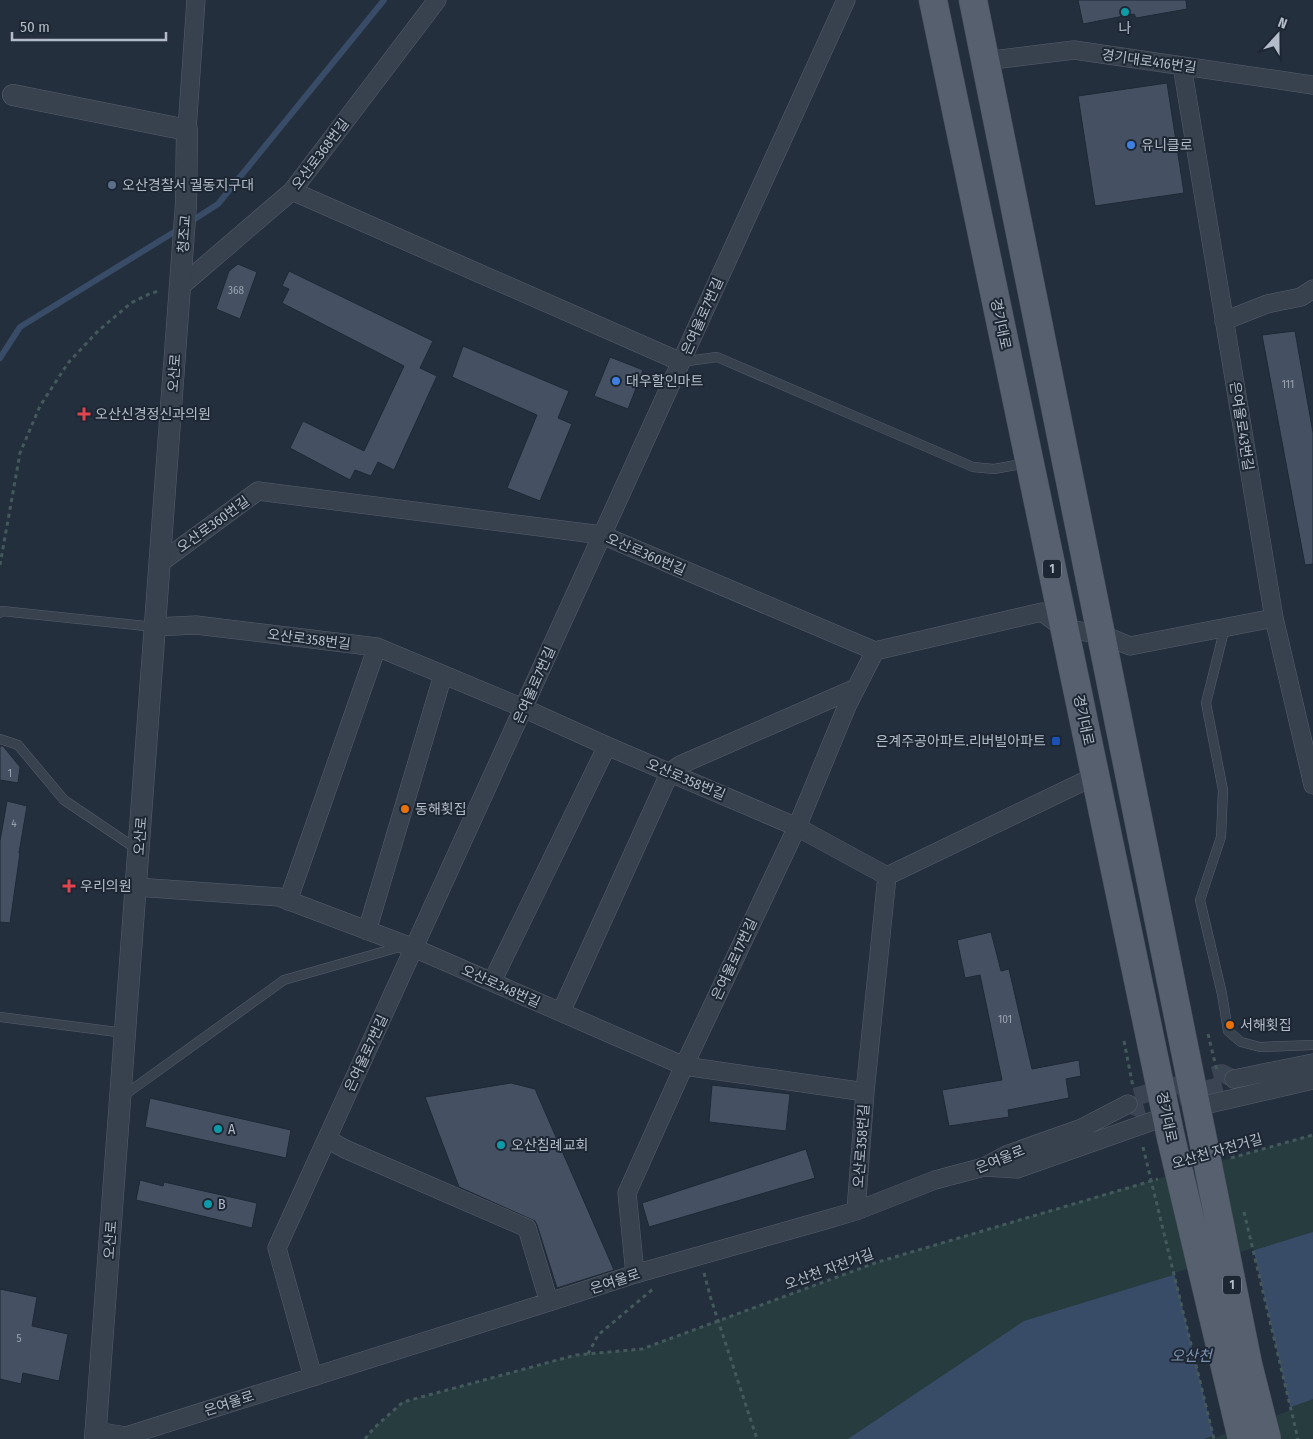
<svg xmlns="http://www.w3.org/2000/svg" width="1313" height="1439" viewBox="0 0 1313 1439" font-family="'Fira Sans Condensed','Noto Sans KR',sans-serif">
	<style>
		.green { fill: #263c3f }
		.water { fill: #394c67 }
		.pier { fill: #242f3e }
		.lines { fill: none; stroke-linecap: round; stroke-linejoin: round }
		.stream { stroke: #394c67; stroke-width: 6 }
		.building { fill: #455162; stroke: #1f2835 }
		.minor-tunnel { stroke: #3a4453; stroke-width: 18; stroke-dasharray: 18 9; stroke-linecap: butt }
		.service-casing { stroke: #565f6c; stroke-width: 10 }
		.minor-casing { stroke: #565f6c; stroke-width: 19 }
		.tertiary-casing { stroke: #565f6c; stroke-width: 22 }
		.primary-casing { stroke: #414a57; stroke-width: 29 }
		.path { stroke: #44595c; stroke-width: 3; stroke-dasharray: 4 4; stroke-linecap: butt }
		.service { stroke: #38414e; stroke-width: 9 }
		.minor { stroke: #38414e; stroke-width: 18 }
		.tertiary { stroke: #38414e; stroke-width: 21 }
		.primary { stroke: #56606e; stroke-width: 28 }
		.primary-bridge-casing { stroke: #414a57; stroke-width: 29; stroke-linecap: butt }
		.path-bridge { stroke: #44595c; stroke-width: 3; stroke-dasharray: 4 4; stroke-linecap: butt }
		.primary-bridge { stroke: #56606e; stroke-width: 28 }
		.culture-dot { fill: #0f9aa8; stroke: #1d2633; stroke-width: 2 }
		.shop-dot { fill: #3f7fe0; stroke: #1d2633; stroke-width: 2 }
		.service-dot { fill: #5c6f8a; stroke: #1d2633; stroke-width: 2 }
		.health-dot { fill: #e0444e; stroke: #1d2633; stroke-width: 2 }
		.transit-dot { fill: #1a4fb4; stroke: #1d2633; stroke-width: 2 }
		.food-dot { fill: #e8710a; stroke: #1d2633; stroke-width: 2 }
		.labels { text-anchor: middle; stroke-width: 4; stroke-linejoin: round; paint-order: stroke }
		.number-label { font-size: 11px; fill: #98a1af }
		.shield { fill: #1d2633; stroke: #878f9c; stroke-width: 1 }
		.shield-label { font-size: 12px; font-weight: bold; fill: #b4bcc9 }
		.poi-label { font-size: 14px; fill: #b4bcc9; stroke: #1d2633; text-anchor: start }
		.street-label { font-size: 14px; fill: #b4bcc9; stroke: #1d2633 }
		.water-label { font-size: 15px; font-style: italic; fill: #7c92b1; stroke: #1d2633 }
	</style>
	<rect width="100%" height="100%" fill="#242f3e"/>
	<path class="green" d="M1313,1135V1439H365L374,1428L403,1402L576,1355L642,1349L878,1262L1129,1187Z"/>
	<path class="water" d="M1313,1232V1399L1204,1439H848L1024,1321Z"/>
	<path class="pier" d="M1253,1248L1291,1410L1214,1438L1174,1273Z"/>
	<g class="lines">
		<path class="stream" d="M190,222L218,204L384,0
			M0,358L20,327L179,229"/>
	</g>
	<path class="building" d="M1078,0H1186L1187,9L1136,18L1134,14L1083,24Z
		M1167,83L1184,193L1095,206L1078,96Z
		M238,264L257,272L240,319L216,309L229,271Z
		M289,271L433,341L420,368L437,376L394,470L378,462L371,476L355,470L350,480L290,448L303,421L364,451L404,366L282,303L289,289L282,286Z
		M1295,331L1313,433V564L1305,565L1262,335Z
		M463,346L569,391L558,418L572,424L540,501L507,488L537,415L452,377Z
		M610,357L643,370L628,409L594,396Z
		M0,746H3L20,767L18,783L0,780Z
		M7,801L27,806L19,853H20L10,923L0,922V841Z
		M991,932L1001,971L1009,969L1032,1069L1079,1060L1081,1076L1066,1079L1069,1098L1008,1110L1009,1117L949,1126L942,1090L1002,1080L980,975L965,978L957,940Z
		M511,1083L535,1089L614,1270L557,1288L537,1225L535,1221L459,1187L425,1097Z
		M712,1085L790,1094L786,1131L709,1122Z
		M150,1098L291,1130L286,1158L145,1127Z
		M806,1149L815,1178L649,1227L642,1203Z
		M140,1180L163,1186L164,1182L257,1203L252,1228L136,1200Z
		M0,1289L37,1297L32,1326L68,1334L59,1381L23,1373L21,1384L0,1379Z"/>
	<g class="lines">
		<path class="minor-tunnel" d="M1222,1073L1234,1079L1223,1085L1139,1108L1128,1104L1134,1097Z"/>
		<defs>
			<path id="service" d="M681,362L717,357L973,467L994,469L1027,463
				M0,613L2,611L155,627
				M1225,627L1206,703L1223,790L1221,837L1200,900L1222,994L1228,1031L1241,1042L1260,1047L1313,1045
				M0,739L18,745L64,800L138,850
				M0,1017L125,1033
				M123,1096L284,980L403,946"/>
			<path id="minor" d="M985,61L1074,50L1313,85
				M1182,66L1274,618L1313,785
				M187,130L196,0
				M292,191L681,362
				M180,287L292,191L437,0
				M1224,321L1267,304L1301,297L1313,289
				M160,563L258,491L602,535L875,651L1042,612L1065,629L1101,634L1130,646L1274,618
				M155,627L196,625L377,647L523,708L607,746L797,827L887,876L865,1092L856,1211
				M887,876L1095,776
				M136,887L279,897L414,948L684,1066L865,1092
				M288,901L377,647
				M367,931L443,675
				M492,982L607,746
				M561,1012L670,772L680,765L856,688
				M1234,1079L1313,1063
				M1196,1107L1313,1080
				M327,1139L345,1149L527,1228L549,1302
				M985,1167L1017,1169L1167,1116
				M635,1274L627,1193L684,1066L797,827L847,706L875,651
				M313,1377L277,1248L846,0
				M96,1431L126,1436L549,1302L635,1274L825,1220L856,1211L935,1180L984,1167L1006,1155L1082,1128L1128,1104"/>
			<path id="tertiary" d="M13,95L187,130L186,204L95,1439"/>
			<path id="primary" d="M933,0L1171,1138
				M973,0L1201,1130"/>
		</defs>
		<use href="#service" class="service-casing"/>
		<use href="#minor" class="minor-casing"/>
		<use href="#tertiary" class="tertiary-casing"/>
		<use href="#primary" class="primary-casing"/>
		<path class="path" d="M0,565L20,453L40,406L68,363L98,331L131,303L151,293L160,291
			M1208,1034L1217,1071
			M1124,1041L1133,1087
			M1231,1158L1313,1135
			M704,1273L711,1299L757,1439
			M588,1354L598,1335L653,1289
			M365,1439L374,1428L403,1402L576,1355L642,1349L878,1262L1158,1179"/>
		<use href="#service" class="service"/>
		<use href="#minor" class="minor"/>
		<use href="#tertiary" class="tertiary"/>
		<use href="#primary" class="primary"/>
		<defs>
			<path id="primary-bridge" d="M1201,1130L1248,1364L1267,1439
				M1171,1138L1242,1439"/>
		</defs>
		<use href="#primary-bridge" class="primary-bridge-casing"/>
		<path class="path-bridge" d="M1143,1147L1214,1439
			M1244,1212L1298,1439"/>
		<use href="#primary-bridge" class="primary-bridge"/>
	</g>
	<g class="culture-dot">
		<circle cx="1125" cy="12" r="5"/>
		<circle cx="218" cy="1129" r="5"/>
		<circle cx="501" cy="1145" r="5"/>
		<circle cx="208" cy="1204" r="5"/>
	</g>
	<g class="shop-dot">
		<circle cx="1131" cy="145" r="5"/>
		<circle cx="616" cy="381" r="5"/>
	</g>
	<circle class="service-dot" cx="112" cy="185" r="5"/>
	<g class="health-dot">
		<path d="M81.5 406.5h5v5h5v5h-5v5h-5v-5h-5v-5h5z"/>
		<path d="M66.5 878.5h5v5h5v5h-5v5h-5v-5h-5v-5h5z"/>
	</g>
	<rect class="transit-dot" x="1051" y="736" width="10" height="10" rx="2.5"/>
	<g class="food-dot">
		<circle cx="405" cy="809" r="5"/>
		<circle cx="1230" cy="1025" r="5"/>
	</g>
	<g class="labels">
		<g class="number-label">
			<text x="236" y="294">368</text>
			<text x="1288" y="388">111</text>
			<text x="10" y="777">1</text>
			<text x="14" y="827">4</text>
			<text x="1005" y="1023">101</text>
			<text x="19" y="1342">5</text>
		</g>
		<g class="shield">
			<rect x="1043" y="559.5" width="18" height="19" rx="4"/>
			<rect x="1223" y="1275.5" width="18" height="19" rx="4"/>
		</g>
		<g class="shield-label">
			<text x="1052" y="573">1</text>
			<text x="1232" y="1289">1</text>
		</g>
		<g class="poi-label">
			<text x="1125" y="33" text-anchor="middle">나</text>
			<text x="1141" y="150">유니클로</text>
			<text x="122" y="190">오산경찰서 궐동지구대</text>
			<text x="626" y="386">대우할인마트</text>
			<text x="95" y="419">오산신경정신과의원</text>
			<text x="1046" y="746" text-anchor="end">은계주공아파트.리버빌아파트</text>
			<text x="415" y="814">동해횟집</text>
			<text x="80" y="891">우리의원</text>
			<text x="1240" y="1030">서해횟집</text>
			<text x="228" y="1134">A</text>
			<text x="511" y="1150">오산침례교회</text>
			<text x="218" y="1209">B</text>
		</g>
		<g class="street-label">
			<text transform="translate(1149 61) rotate(8)" y="5">경기대로416번길</text>
			<text transform="translate(320 154) rotate(-53)" y="5">오산로368번길</text>
			<text transform="translate(184 234) rotate(-86)" y="5">청조교</text>
			<text transform="translate(702 316) rotate(-66)" y="5">은여울로7번길</text>
			<text transform="translate(1001 324) rotate(78)" y="5">경기대로</text>
			<text transform="translate(174 373) rotate(-86)" y="5">오산로</text>
			<text transform="translate(1242 426) rotate(81)" y="5">은여울로43번길</text>
			<text transform="translate(213 524) rotate(-36)" y="5">오산로360번길</text>
			<text transform="translate(646 554) rotate(23)" y="5">오산로360번길</text>
			<text transform="translate(309 639) rotate(7)" y="5">오산로358번길</text>
			<text transform="translate(534 685) rotate(-66)" y="5">은여울로7번길</text>
			<text transform="translate(1084 720) rotate(78)" y="5">경기대로</text>
			<text transform="translate(686 779) rotate(23)" y="5">오산로358번길</text>
			<text transform="translate(140 836) rotate(-86)" y="5">오산로</text>
			<text transform="translate(734 959) rotate(-65)" y="5">은여울로17번길</text>
			<text transform="translate(501 986) rotate(24)" y="5">오산로348번길</text>
			<text transform="translate(366 1053) rotate(-65)" y="5">은여울로7번길</text>
			<text transform="translate(1167 1117) rotate(78)" y="5">경기대로</text>
			<text transform="translate(861 1146) rotate(-86)" y="5">오산로358번길</text>
			<text transform="translate(1217 1151) rotate(-16)" y="5">오산천 자전거길</text>
			<text transform="translate(1000 1159) rotate(-22)" y="5">은여울로</text>
			<text transform="translate(110 1240) rotate(-86)" y="5">오산로</text>
			<text transform="translate(829 1269) rotate(-20)" y="5">오산천 자전거길</text>
			<text transform="translate(615 1281) rotate(-18)" y="5">은여울로</text>
			<text transform="translate(229 1403) rotate(-18)" y="5">은여울로</text>
		</g>
		<g class="water-label">
			<text x="1191" y="1361">오산천</text>
		</g>
	</g>
	<g transform="translate(1278 35) rotate(21)" stroke="#1d2633" stroke-width="4" paint-order="stroke">
	<path d="M0-4L9 19L0 12L-9 19Z" fill="#b4bcc9"/>
	<text y="-8" font-size="14" font-weight="bold" text-anchor="middle" fill="#b4bcc9">N</text>
	</g>
	<path d="M12 32v8h154v-8" fill="none" stroke="#b4bcc9" stroke-width="2.5"/>
	<text x="20" y="32" font-size="15" fill="#b4bcc9" stroke="#1d2633" stroke-width="4" paint-order="stroke">50 m</text>
</svg>
